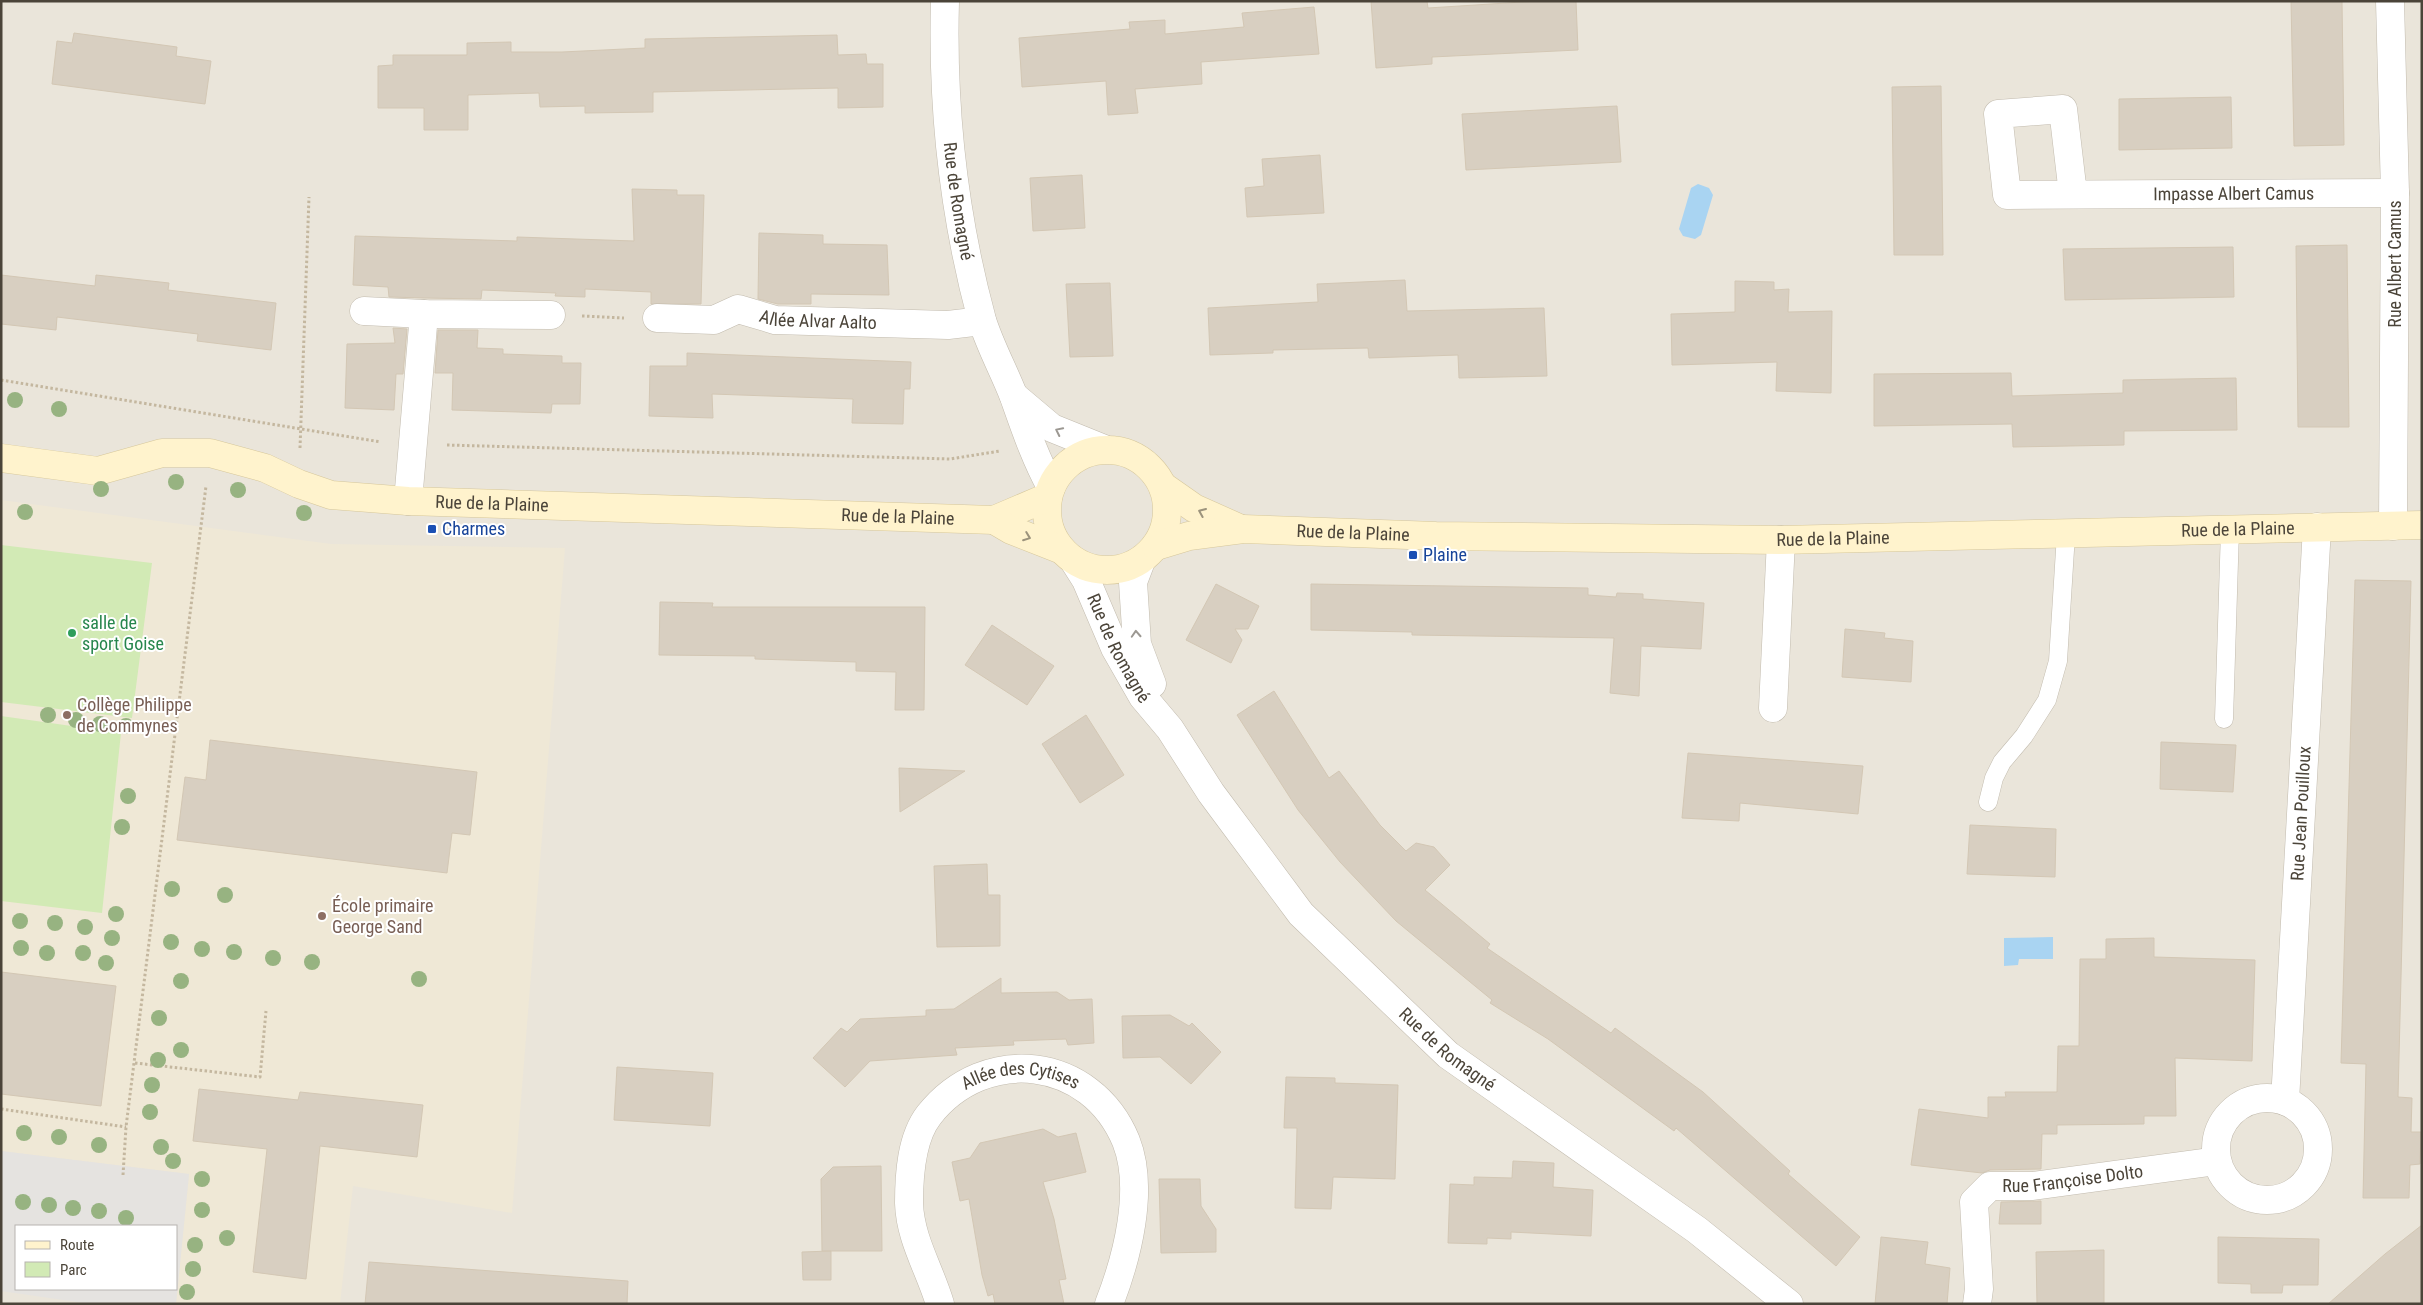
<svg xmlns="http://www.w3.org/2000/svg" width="2423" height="1305" viewBox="0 0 2423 1305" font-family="'Roboto Condensed',sans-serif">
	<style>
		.residential { fill: #eae5da; fill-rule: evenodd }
		.education { fill: #efe8d6 }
		.green { fill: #d2eab5 }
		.parking { fill: #e5e3e0; fill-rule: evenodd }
		.water { fill: #a9d4f2 }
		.building { fill: #d8cfc1; stroke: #d3c7b4 }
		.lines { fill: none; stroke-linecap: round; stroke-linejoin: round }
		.lane-casing { stroke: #c2bbae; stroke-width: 19 }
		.street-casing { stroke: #c2bbae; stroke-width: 29 }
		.secondary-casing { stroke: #d6c79b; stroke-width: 29 }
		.path { stroke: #c4b79f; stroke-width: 3; stroke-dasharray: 2.5 2.5; stroke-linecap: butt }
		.lane { stroke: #fff; stroke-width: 18 }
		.street { stroke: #fff; stroke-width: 28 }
		.secondary { stroke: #fff3cd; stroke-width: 28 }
		.tree { fill: #97b381 }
		.oneway { stroke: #9c9892 }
		.oneway2 { stroke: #9c937c }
		.transit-dot { fill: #1a4fb4; stroke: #fff; stroke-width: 2 }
		.leisure-dot { fill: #2e9e5b; stroke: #fff; stroke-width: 2 }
		.education-dot { fill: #8d6e63; stroke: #fff; stroke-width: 2 }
		.labels { text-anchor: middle; stroke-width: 4; stroke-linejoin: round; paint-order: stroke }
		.street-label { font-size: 18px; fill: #4b4439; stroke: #fff }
		.transit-label { font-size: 18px; fill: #164399; stroke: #fff; text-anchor: start }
		.leisure-label { font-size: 18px; fill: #27864d; stroke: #fff; text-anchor: start }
		.education-label { font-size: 18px; fill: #785e54; stroke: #fff; text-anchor: start }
	</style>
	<rect width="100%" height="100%" fill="#f6f3ec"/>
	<path class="residential" d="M1,1H2422V1304H1ZM16,1226H176V1289H16Z"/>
	<path class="education" d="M1,500L331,544L565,548L512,1213L353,1186L340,1304H176L189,1174L1,1151Z"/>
	<path class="green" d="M1,545L152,563L132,718L1,702Z
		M1,716L121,733L102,913L1,901Z"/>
	<path class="parking" d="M1,1151L189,1174L176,1304H91L1,1291ZM16,1226H176V1289H16Z"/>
	<path class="water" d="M1698,184L1709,188L1713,195L1701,235L1695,239L1683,236L1679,229L1691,188Z
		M2053,937V959H2019L2018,965L2004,966V938Z"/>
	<path class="building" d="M1371,1H1427L1428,8L1538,1H1576L1578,50L1432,57V64L1376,68Z
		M2291,1H2342L2344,145L2294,146Z
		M1314,7L1319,54L1201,62L1202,84L1135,89L1138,113L1108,115L1106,81L1022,87L1019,38L1130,29L1129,22L1165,20V34L1244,27L1242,13Z
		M74,33L177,47L176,56L211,61L205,104L52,84L57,41L72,43Z
		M837,35L838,55L866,54L867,64H883V107L838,108V88L653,92V112L585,113V106L540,107L539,93L468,95V130H424V108H378V66L393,65V55H467V43L511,42V52H562L645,48V39Z
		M1941,86L1943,255H1894L1892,87Z
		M2231,97L2232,148L2119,150V99Z
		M1617,106L1621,162L1466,170L1462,114Z
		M1320,155L1324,213L1247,217L1245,188L1264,186L1262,159Z
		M1082,175L1085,228L1033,231L1030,178Z
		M632,189L677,190V195H704L701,304H651V292L585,289V297L555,296L556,293L482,290L481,299L424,298L389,297L388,287L353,285L355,236L517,241V237L634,241Z
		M759,233L823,235V244L887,245L889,295L811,294V304H778L758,299Z
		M2347,245L2349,427H2298L2296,246Z
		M2233,247L2234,297L2065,300L2063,249Z
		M1,275L95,286L96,275L169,283L168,290L276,303L271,350L197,341L198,334L57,317L56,330L1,324Z
		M1405,280L1407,311L1544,308L1547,376L1459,378L1458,355L1369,358L1368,348L1273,350V353L1210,355L1208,308L1318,302L1317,284Z
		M1735,281L1774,282V290L1789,289L1788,312L1832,311L1831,393L1776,391L1777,362L1672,365L1671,314L1735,312Z
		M1110,283L1113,356L1070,357L1066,284Z
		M393,328L407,329L403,374H396L394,410L345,408L347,344L395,343Z
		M438,330H478L477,348L503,349V354L562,356V363H581L580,404H552L551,413L452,410L453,373H435Z
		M687,353L911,362L910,389H904L903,424L852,423L853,399L712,394L713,418L649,416L650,366H687Z
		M2011,373L2012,396L2123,393V380L2236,378L2237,430L2124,431V445L2013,447L2012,424L1874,426V374Z
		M2355,580L2411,581L2398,1097L2412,1098L2411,1132H2421L2420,1164L2410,1165L2409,1198H2363L2366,1064L2341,1063Z
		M1216,584L1259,606L1248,629H1235L1242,640L1231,663L1186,640Z
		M1311,584L1588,588V595L1616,597L1617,593L1643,594V599L1704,603L1701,649L1641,646L1639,696L1610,693L1614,638L1412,635V632L1311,630Z
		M660,602L713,603L712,607H925L924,710H895L896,672L856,671V662L755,659V656L659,655Z
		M992,625L1054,666L1027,705L965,665Z
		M1845,629L1885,633L1884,638L1913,641L1911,682L1842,677Z
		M1274,691L1329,778L1339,771L1380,825L1406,851L1416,843L1434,847L1450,865L1425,890L1490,944L1487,948L1611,1033L1615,1028L1703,1092L1790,1171L1788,1174L1860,1237L1836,1266L1676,1128L1674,1131L1548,1039L1490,1003L1492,1000L1396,921L1340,862L1298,810L1237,715Z
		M1086,715L1124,775L1080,803L1042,744Z
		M210,740L477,772L470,835L452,833L447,873L177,840L185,777L206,780Z
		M2161,742L2236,745L2233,792L2160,789Z
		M1688,753L1863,766L1858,814L1740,803L1739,821L1682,818Z
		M899,768L965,771L900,812Z
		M1970,825L2056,829L2055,877L1967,874Z
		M987,864L988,895H1000V946L937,947L934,866Z
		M2154,938V957L2255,960L2252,1061L2175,1058L2176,1116H2144V1124L2057,1125V1134H2042L2041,1169L1990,1170L1982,1173L1911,1165L1919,1109L1988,1118V1097H2006L2005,1092H2057L2058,1046H2079L2080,959H2106V939Z
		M1,972L116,986L101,1106L1,1094Z
		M1001,978V993L1057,992L1069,1000L1092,999L1094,1043L1068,1045L1066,1039L1013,1041L1014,1045L955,1048L957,1055L870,1061L845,1087L813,1058L841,1028L847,1032L860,1019L926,1016V1010L954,1009Z
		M1170,1015L1189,1026L1192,1023L1221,1052L1191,1084L1160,1057L1123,1058L1122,1016Z
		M617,1067L713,1073L710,1126L614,1120Z
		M1286,1077L1335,1078V1083L1398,1085L1395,1179L1333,1177L1331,1209L1295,1208L1297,1128H1284Z
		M199,1089L298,1100L300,1092L423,1105L417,1157L320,1146L306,1279L253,1272L267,1149L193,1141Z
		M1043,1129L1058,1137L1076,1133L1086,1172L1043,1182L1054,1219L1066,1279L1059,1280L1064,1304H995L993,1294L988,1296L982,1275L969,1199L960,1201L952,1162L970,1158L980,1143Z
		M1513,1161L1554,1163L1553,1187L1593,1190L1591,1236L1511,1232V1239L1487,1238V1244L1448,1243L1450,1184L1474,1185V1177L1512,1178Z
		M881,1166L882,1251H822L821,1179L833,1167Z
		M1159,1179H1200L1201,1206L1216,1229V1252L1161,1253Z
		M2041,1201V1224H1999L2001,1202Z
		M2422,1225V1304H2328L2385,1254Z
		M1881,1237L1928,1242L1925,1264L1950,1268L1947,1304H1875Z
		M2218,1237L2319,1239L2318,1285H2283L2282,1293H2251V1284L2218,1283Z
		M2104,1250V1304H2037L2036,1252Z
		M831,1251V1280H803L802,1252Z
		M369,1262L628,1281L627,1304H365Z"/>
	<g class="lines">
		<defs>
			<path id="lane" d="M2224,719L2230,530
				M1988,802L1994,778L2002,762L2024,736L2047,700L2058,661L2066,534"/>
			<g id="street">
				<path id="s1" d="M945,1C942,107 954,217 982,320C990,346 1004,371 1014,397C1025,428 1035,458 1051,487"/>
				<path d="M2390,1L2395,193L2393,526"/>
				<path id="s2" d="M2073,194L2063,109L1998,114L2007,195L2395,193"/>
				<path d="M364,311L424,314L551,315"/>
				<path id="s3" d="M657,318L714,320L738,309L775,320L948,325L982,321"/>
				<path d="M1014,396L1052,428L1104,449"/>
				<path d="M408,501L424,314"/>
				<path id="s4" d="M1074,561L1086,580L1115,648L1143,697L1170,729L1211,793L1301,914L1448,1055L1697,1230L1789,1304"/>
				<path d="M1141,561L1133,582L1137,644L1152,684"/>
				<path d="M1773,708L1781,540"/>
				<circle cx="2267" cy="1149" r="51"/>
				<path id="s5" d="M2285,1101L2317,527"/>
				<path id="s6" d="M940,1304C930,1270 910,1239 909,1203C909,1175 911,1138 929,1115C985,1044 1091,1056 1126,1141C1145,1189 1127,1258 1109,1304"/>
				<path id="s7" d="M1977,1304L1979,1289L1974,1202L1990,1186H2033L2217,1161"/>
			</g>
			<g id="secondary">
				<circle cx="1107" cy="510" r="60"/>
				<path id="s8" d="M1,458L98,471L162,453H210L265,468L299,484L331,495L408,501L994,520L1048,497"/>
				<path d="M1164,487L1194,508L1241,529"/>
				<path d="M994,520L1011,530L1062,550"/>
				<path id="s9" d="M1156,546L1189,536L1243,529L1436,536L1781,540L2422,525"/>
			</g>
		</defs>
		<use href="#lane" class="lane-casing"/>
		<use href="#street" class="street-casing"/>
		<use href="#secondary" class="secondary-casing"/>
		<path class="path" d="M582,316L624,318
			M1,380L381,442
			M447,445L950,459L1000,451
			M300,448L309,197
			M135,1063L260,1077L266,1011
			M1,1109L126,1127
			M123,1175L126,1127L206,486"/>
		<use href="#lane" class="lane"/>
		<use href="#street" class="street"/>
		<use href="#secondary" class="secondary"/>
	</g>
	<g class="tree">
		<circle cx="15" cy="400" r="8"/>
		<circle cx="59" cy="409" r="8"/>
		<circle cx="176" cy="482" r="8"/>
		<circle cx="101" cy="489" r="8"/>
		<circle cx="238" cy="490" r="8"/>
		<circle cx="25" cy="512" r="8"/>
		<circle cx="304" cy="513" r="8"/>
		<circle cx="48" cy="715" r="8"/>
		<circle cx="76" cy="720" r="8"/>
		<circle cx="100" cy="724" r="8"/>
		<circle cx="126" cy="726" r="8"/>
		<circle cx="128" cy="796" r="8"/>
		<circle cx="122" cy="827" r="8"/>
		<circle cx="172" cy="889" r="8"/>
		<circle cx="225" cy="895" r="8"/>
		<circle cx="116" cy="914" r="8"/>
		<circle cx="20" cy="921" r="8"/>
		<circle cx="55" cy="923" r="8"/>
		<circle cx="85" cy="927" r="8"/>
		<circle cx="112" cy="938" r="8"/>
		<circle cx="171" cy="942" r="8"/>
		<circle cx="21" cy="948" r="8"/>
		<circle cx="202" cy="949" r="8"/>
		<circle cx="234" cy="952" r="8"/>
		<circle cx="47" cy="953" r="8"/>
		<circle cx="83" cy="953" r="8"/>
		<circle cx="273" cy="958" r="8"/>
		<circle cx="312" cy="962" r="8"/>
		<circle cx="106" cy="963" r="8"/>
		<circle cx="419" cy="979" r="8"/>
		<circle cx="181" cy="981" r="8"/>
		<circle cx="159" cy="1018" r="8"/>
		<circle cx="181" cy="1050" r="8"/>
		<circle cx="158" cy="1060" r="8"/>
		<circle cx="152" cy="1085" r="8"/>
		<circle cx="150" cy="1112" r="8"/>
		<circle cx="24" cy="1133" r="8"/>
		<circle cx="59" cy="1137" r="8"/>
		<circle cx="99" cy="1145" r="8"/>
		<circle cx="161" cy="1147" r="8"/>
		<circle cx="173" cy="1161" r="8"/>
		<circle cx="202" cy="1179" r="8"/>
		<circle cx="23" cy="1202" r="8"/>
		<circle cx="49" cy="1205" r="8"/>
		<circle cx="73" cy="1208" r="8"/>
		<circle cx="202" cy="1210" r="8"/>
		<circle cx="99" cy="1211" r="8"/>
		<circle cx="126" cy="1218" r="8"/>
		<circle cx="227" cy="1238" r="8"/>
		<circle cx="195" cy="1245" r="8"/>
		<circle cx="193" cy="1269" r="8"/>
		<circle cx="187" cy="1292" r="8"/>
	</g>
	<defs><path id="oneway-chevron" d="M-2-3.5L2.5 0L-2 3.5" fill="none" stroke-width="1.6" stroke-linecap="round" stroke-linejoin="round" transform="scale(1.25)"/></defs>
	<g class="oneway">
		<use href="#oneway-chevron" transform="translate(1059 431) rotate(-154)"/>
		<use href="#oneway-chevron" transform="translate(1136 634) rotate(-93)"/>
	</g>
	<g class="oneway2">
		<use href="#oneway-chevron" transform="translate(1202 512) rotate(-157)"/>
		<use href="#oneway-chevron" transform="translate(1027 537) rotate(21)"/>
	</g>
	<g class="transit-dot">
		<rect x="427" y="524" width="10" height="10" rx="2.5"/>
		<rect x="1408" y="550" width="10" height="10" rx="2.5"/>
	</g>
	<circle class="leisure-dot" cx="72" cy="633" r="5"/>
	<g class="education-dot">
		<circle cx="67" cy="715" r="5"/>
		<circle cx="322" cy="916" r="5"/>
	</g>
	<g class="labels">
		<g class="street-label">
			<text dy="6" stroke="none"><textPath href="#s2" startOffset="459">Impasse Albert Camus</textPath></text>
			<text dy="6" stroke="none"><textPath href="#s1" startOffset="201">Rue de Romagné</textPath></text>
			<text transform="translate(2395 264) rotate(-90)" y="6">Rue Albert Camus</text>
			<text dy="6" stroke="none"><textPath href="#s3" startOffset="165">Allée Alvar Aalto</textPath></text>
			<text dy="6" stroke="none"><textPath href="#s8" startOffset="502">Rue de la Plaine</textPath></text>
			<text dy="6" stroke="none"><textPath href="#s8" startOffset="908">Rue de la Plaine</textPath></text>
			<text dy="6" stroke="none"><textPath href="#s9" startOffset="1084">Rue de la Plaine</textPath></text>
			<text dy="6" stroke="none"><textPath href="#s9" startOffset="199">Rue de la Plaine</textPath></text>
			<text dy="6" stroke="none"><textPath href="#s9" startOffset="679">Rue de la Plaine</textPath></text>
			<text dy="6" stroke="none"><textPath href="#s4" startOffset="98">Rue de Romagné</textPath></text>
			<text dy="6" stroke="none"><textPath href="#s5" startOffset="288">Rue Jean Pouilloux</textPath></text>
			<text dy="6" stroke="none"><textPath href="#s4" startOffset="621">Rue de Romagné</textPath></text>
			<text dy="6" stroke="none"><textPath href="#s6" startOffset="304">Allée des Cytises</textPath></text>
			<text dy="6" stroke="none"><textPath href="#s7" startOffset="208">Rue Françoise Dolto</textPath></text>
		</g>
		<g class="transit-label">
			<text x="442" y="535">Charmes</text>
			<text x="1423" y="561">Plaine</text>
		</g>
		<g class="leisure-label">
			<text x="82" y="629">salle de<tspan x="82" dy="21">sport Goise</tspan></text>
		</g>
		<g class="education-label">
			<text x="77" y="711">Collège Philippe<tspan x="77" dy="21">de Commynes</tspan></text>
			<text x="332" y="912">École primaire<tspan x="332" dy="21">George Sand</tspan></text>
		</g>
	</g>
	<rect width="2423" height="1305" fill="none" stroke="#4b4439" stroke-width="5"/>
	<rect x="15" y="1225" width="162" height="65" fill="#ffffff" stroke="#b7b4b0"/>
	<rect x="25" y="1241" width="25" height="8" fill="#fff3cd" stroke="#b7b4b0"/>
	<text x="60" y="1250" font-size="15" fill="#4b4439">Route</text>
	<rect x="25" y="1262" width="25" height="15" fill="#d2eab5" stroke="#b7b4b0"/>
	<text x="60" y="1275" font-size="15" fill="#4b4439">Parc</text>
</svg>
